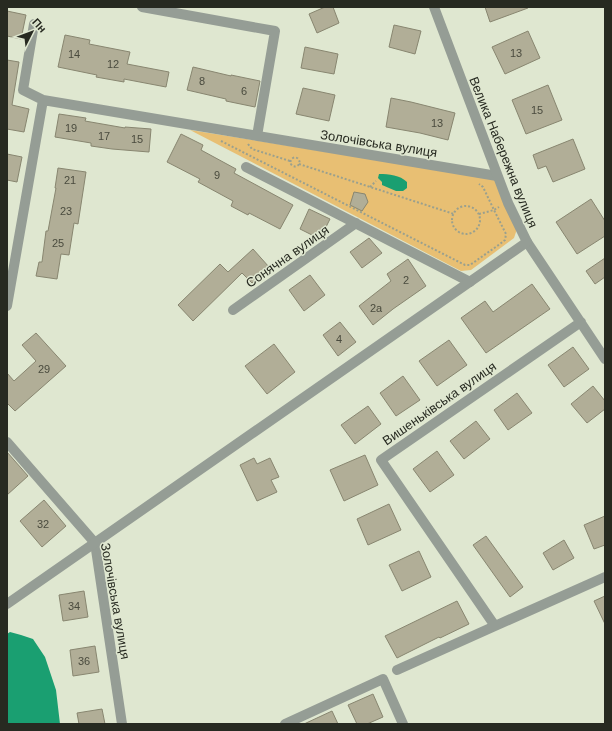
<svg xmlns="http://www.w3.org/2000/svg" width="612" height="731" viewBox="0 0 612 731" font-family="Arial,sans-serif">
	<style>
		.green { fill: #e8bf73 }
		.water { fill: #1a9f71 }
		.building { fill: #b1ae97; stroke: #888670 }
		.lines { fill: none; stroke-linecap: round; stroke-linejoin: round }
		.path { stroke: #9aa08e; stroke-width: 2; stroke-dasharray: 2 2; stroke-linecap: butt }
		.minor { stroke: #959d95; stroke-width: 10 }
		.tertiary { stroke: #959d95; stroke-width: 10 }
		.labels { text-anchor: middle; stroke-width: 3; stroke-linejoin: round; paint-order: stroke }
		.number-label { font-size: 11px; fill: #4a4b3e }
		.street-label { font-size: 13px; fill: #272a21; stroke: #dfe7d0 }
	</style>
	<rect width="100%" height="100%" fill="#dfe7d0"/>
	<path class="green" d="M190,130L495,179L517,229L514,238L471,270L461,271Z"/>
	<path class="water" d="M379,174C389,174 400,175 407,182V188L403,191H396L382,185V182L378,178Z
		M10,632L21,635L33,639L45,657L56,690L60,724H7V634Z"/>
	<path class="building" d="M325,7H333L339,23L317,33L309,14Z
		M485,7H528V8L490,22Z
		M7,11L26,15L21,39L7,36Z
		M394,25L421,31L415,54L389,47Z
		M528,31L540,58L505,74L492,47Z
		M65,35L90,40L89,44L130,52L127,64L169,72L166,87L124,79V82L96,77L97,75L58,67Z
		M305,47L338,54L334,74L301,68Z
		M7,60L19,62L12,105L29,109L24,132L7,129Z
		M193,67L231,76V75L260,81L255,107L226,101V99L187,90Z
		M548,85L562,120L526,134L512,100Z
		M303,88L335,95L329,121L296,114Z
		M391,98L411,102L455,113L448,140L420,133L386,127Z
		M59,114L86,118L85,121L125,128V127L151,129L149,152L112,149L91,146V143L55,137Z
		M181,134L203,145L201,150L236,169L234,173L293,205L280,229L249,213L248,215L231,206L233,201L198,182L200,179L167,162Z
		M573,139L585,169L553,182L546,166L538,169L533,155Z
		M7,154L22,157L17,182L7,180Z
		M58,168L86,172L78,224L74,223L69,255L61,254L57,279L36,276L39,262H42L46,231H48L56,188H55Z
		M354,192L365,194L368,202L362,211L350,205Z
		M591,199L605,221V236L577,254L556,222Z
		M309,209L330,219L320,239L300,229Z
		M369,238L382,253L362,268L350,252Z
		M253,249L269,267L252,283L242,273L193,321L178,305L220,264L228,272Z
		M605,258V277L595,284L586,271Z
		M408,259L426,286L393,309L373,325L359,306L391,281L387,274Z
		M310,275L325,295L304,311L289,290Z
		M532,284L550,309L486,353L461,318L485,301L493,312Z
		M340,322L356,342L338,356L323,335Z
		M36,333L66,366L15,411L7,403V373L14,381L36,361L22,345Z
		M449,340L467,365L437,386L419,361Z
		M274,344L295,372L267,394L245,366Z
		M573,347L589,369L564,387L548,365Z
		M403,376L420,400L396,416L380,393Z
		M593,386L605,401V409L587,423L571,404Z
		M517,393L532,413L508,430L494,410Z
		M368,406L381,424L355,444L341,425Z
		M476,421L490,439L464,459L450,441Z
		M437,451L454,475L430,492L413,469Z
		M7,452L28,476L7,495Z
		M365,455L378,485L344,501L330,470Z
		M254,458L257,464L270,458L279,477L271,480L277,492L257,501L240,465Z
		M44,500L66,526L42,547L20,521Z
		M389,504L401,530L368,545L357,519Z
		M605,516V545L594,549L584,525Z
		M486,536L523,587L510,597L473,545Z
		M564,540L574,558L553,570L543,553Z
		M419,551L431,577L402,591L389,565Z
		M84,591L88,617L63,621L59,595Z
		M605,596V624L594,601Z
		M457,601L469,624L440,638L439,637L397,658L385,636Z
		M95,646L99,672L73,676L70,650Z
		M373,694L383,717L367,724H357L348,705Z
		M102,709L105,724H79L77,713Z
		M332,711L338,724H304Z"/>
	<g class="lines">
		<path class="path" d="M221,141L465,265H470L500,244L505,240L506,234L494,210L483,187L479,184
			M248,144L252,149L290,161
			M290.5 162a4.5 4.5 0 1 1 9 0a4.5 4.5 0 1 1-9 0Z
			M299,164L454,214
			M370,187L376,181
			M452 220a14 14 0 1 1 28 0a14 14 0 1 1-28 0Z
			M479,214L494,210L499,207"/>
		<path class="minor" d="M142,7L275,31L257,136
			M34,24L23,90L43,100
			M246,167L470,282
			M527,242L605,359
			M7,306L43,100L497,176
			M233,310L356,223
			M581,322L381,460L495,626L605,577
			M7,442L95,543L122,724
			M397,670L495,626
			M285,724L383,679L403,724"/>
		<path class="tertiary" d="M7,604L527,242L508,203L434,7"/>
	</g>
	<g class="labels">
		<g class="number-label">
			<text x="516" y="57">13</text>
			<text x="74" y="58">14</text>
			<text x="113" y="68">12</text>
			<text x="202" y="85">8</text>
			<text x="244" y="95">6</text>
			<text x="537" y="114">15</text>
			<text x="437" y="127">13</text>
			<text x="71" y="132">19</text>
			<text x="104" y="140">17</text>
			<text x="137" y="143">15</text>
			<text x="217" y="179">9</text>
			<text x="70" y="184">21</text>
			<text x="66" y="215">23</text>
			<text x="58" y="247">25</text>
			<text x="406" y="284">2</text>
			<text x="376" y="312">2а</text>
			<text x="339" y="343">4</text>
			<text x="44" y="373">29</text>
			<text x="43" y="528">32</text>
			<text x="74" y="610">34</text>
			<text x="84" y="665">36</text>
		</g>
		<g class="street-label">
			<text transform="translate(379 143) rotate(9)" y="5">Золочівська вулиця</text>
			<text transform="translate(504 152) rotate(68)" y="5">Велика Набережна вулиця</text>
			<text transform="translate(287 256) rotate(-35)" y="5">Сонячна вулиця</text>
			<text transform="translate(439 403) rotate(-35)" y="5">Вишеньківська вулиця</text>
			<text transform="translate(116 601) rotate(80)" y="5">Золочівська вулиця</text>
		</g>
	</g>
	<rect width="612" height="731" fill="none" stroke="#272a21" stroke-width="16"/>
	<g transform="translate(32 32) rotate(48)" stroke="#dfe7d0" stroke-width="3" paint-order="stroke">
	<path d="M0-3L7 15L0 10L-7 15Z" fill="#272a21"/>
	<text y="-6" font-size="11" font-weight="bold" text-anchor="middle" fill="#272a21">Пн</text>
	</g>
</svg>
